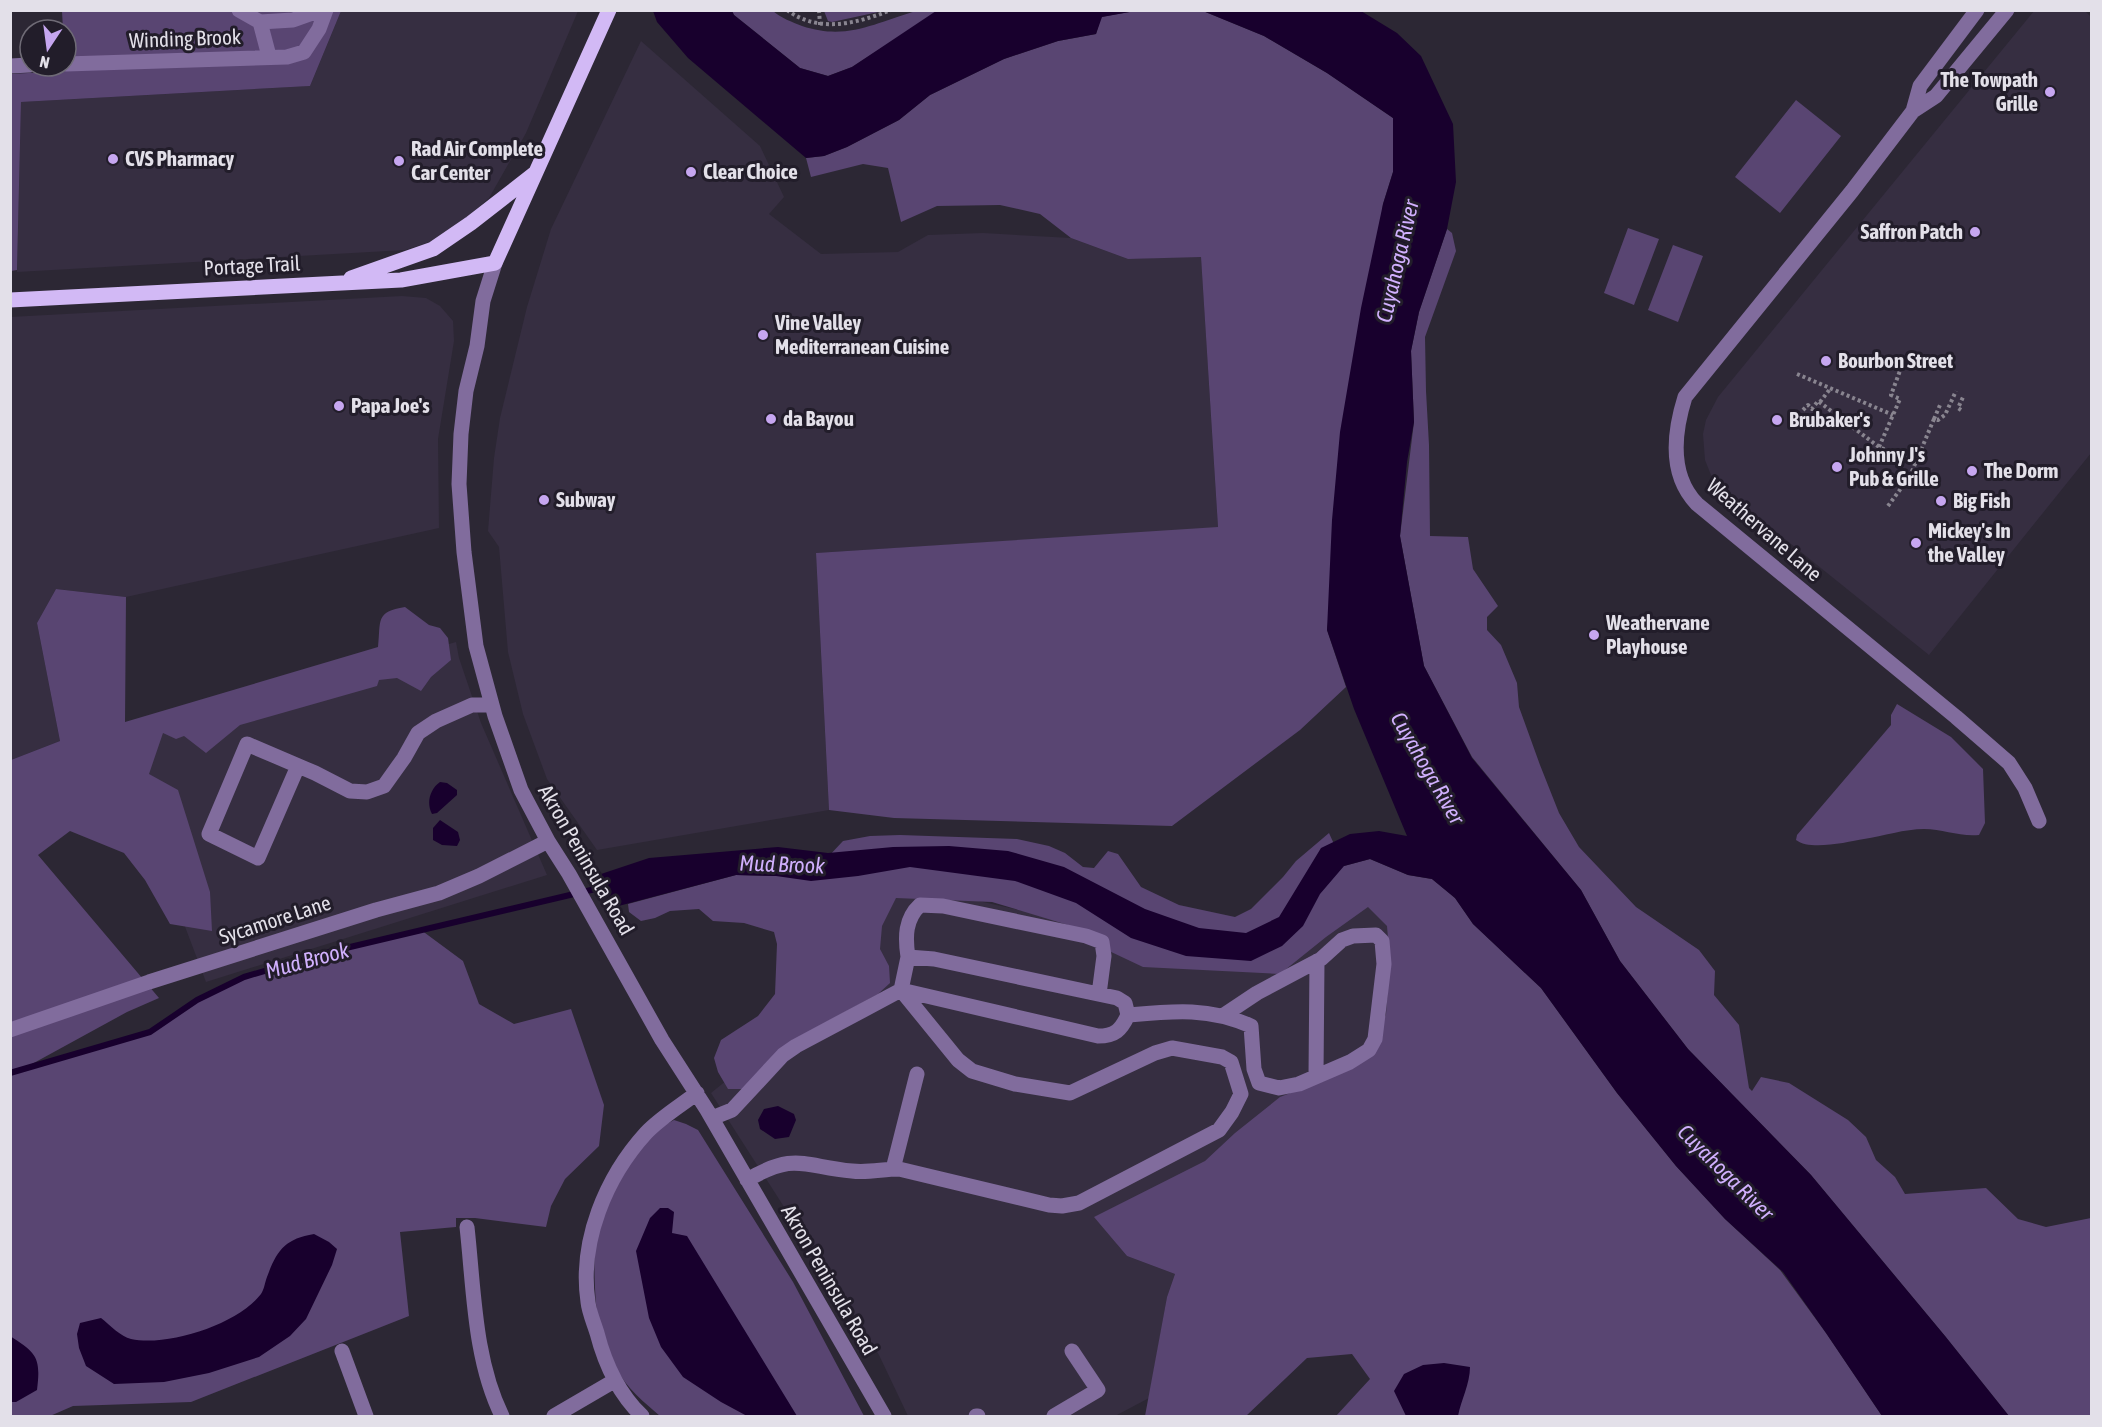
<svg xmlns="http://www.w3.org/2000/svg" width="2102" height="1427" viewBox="0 0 2102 1427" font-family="'Asap Condensed',sans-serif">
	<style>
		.built { fill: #362e41 }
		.green { fill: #594572 }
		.water { fill: #18002d }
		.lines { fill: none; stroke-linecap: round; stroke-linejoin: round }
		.stream { stroke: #18002d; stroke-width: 6 }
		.path { stroke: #898590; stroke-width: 4; stroke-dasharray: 3 3; stroke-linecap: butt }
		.minor { stroke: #816c9d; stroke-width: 15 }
		.major { stroke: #d2b9f5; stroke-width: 15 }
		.poi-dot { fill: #c6a6f0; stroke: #221d2a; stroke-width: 2 }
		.labels { text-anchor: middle; stroke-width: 6; stroke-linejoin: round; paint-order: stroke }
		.street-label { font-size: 21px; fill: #e3e0e9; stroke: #221d2a }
		.poi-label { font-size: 21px; font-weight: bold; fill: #e3e0e9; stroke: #221d2a; text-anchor: start }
		.water-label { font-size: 22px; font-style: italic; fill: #d1b0fe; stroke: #221d2a }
	</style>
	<rect width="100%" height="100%" fill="#2c2734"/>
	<path class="built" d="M341,11H578L526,133L493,191L489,198L445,237L405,250L17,272L21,102L310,86Z
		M2034,11H2085L2091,17V453L1929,655L1724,490L1711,475L1705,460L1703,434L1706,420L1718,397Z
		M641,41L760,146L784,197L769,214L821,254L898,252L928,235L983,233L1071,238L1128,259L1201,256L1218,528L816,553L829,810L597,850L547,779L523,714L508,652L499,547L488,531L494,458L500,418L527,307L551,229Z
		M402,296L426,298L440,306L453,321L454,341L438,439L439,528L126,597L56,589L37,623L60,741L11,760L10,317Z
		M456,642L459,658L481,723L547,875L206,982L114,739Z
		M883,880L1264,964L1359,908L1389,899L1395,961L1383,1120L1117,1244L1127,1256L1175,1274L1167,1297L1149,1398L1115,1416H908L879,1355L711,1093L780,1037Z"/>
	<path class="green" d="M62,11H341L310,86L21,102L17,270L11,271L10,74L65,71L66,30H63Z
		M732,11H773C781,18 792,22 802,26C847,41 874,23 916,11C922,9 932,11 939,11L852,67L828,76L800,68L734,15Z
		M824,11H883L832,22L828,21Z
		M1135,11H1203L1264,36L1327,73L1393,118V172L1383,204L1327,630L1346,687L1300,730L1172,826L894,818L829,810L816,553L1218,527L1201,257L1128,259L1071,238L1040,214L1000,205L937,206L901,222L888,168L863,164L811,177L806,158L824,156L847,147L899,120L930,95L1004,59L1058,41L1096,34L1101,17Z
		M1796,100L1841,136L1780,213L1735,177Z
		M1628,228L1659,239L1634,305L1604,293Z
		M1447,229L1452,233L1456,251L1425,337L1426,391L1429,445L1430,536L1468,537L1473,569L1498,606L1487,617V630L1501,645L1517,683L1519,707L1540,765L1559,813L1579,847L1636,907L1699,950L1715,971L1714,995L1739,1025L1749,1088L1752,1091L1761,1077L1789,1083L1848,1120L1866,1137L1876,1160L1895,1177L1905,1194L1986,1188L2018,1219L2046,1227L2091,1218V1416H2009L1945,1336L1811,1175L1688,1049L1620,961L1581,890L1472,757L1424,666L1400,536L1414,422L1411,351L1419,312Z
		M1673,245L1703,256L1678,322L1648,310Z
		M56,589L126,597L125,722L378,647C381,620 375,612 405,607L429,625L440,628L448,638L451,660L431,677L421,691L397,678L379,680L377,686L240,725L206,753L184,736L176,739L163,733L149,774L178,790L210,892L212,931L170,924L145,880L124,853L70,831L38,855L159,998L127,1012L21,1070L150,1032L197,1000L244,977L329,952L421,930L463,961L479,1004L514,1024L571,1009L604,1105L599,1146L565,1179L551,1206L546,1227L475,1218H456V1227L400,1232L409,1316L191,1402L73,1406L50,1416H11V760L60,741L37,623Z
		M1897,704L1951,737L1983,769L1985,823L1979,835C1960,837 1943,829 1924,829C1905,829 1883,836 1864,839C1847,842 1810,851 1796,840L1797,835L1891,725V715Z
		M1329,833L1344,866L1370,859L1408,875L1432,879L1455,898L1473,924L1541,988L1617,1093L1676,1166L1725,1219L1780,1270L1826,1333L1882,1416H1336L1370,1379L1352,1354L1307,1358L1246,1416H1145L1167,1297L1175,1274L1127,1256L1094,1217L1205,1161L1235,1133L1280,1097L1319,1082L1373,1051L1386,1014L1390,962L1387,926L1368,907L1326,937L1280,974L1143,967L1107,950L1068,925L992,902L896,898L882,926L880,949L889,966L890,983L878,994L797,1038L745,1089H728L718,1072L714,1058L721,1040L758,1016L775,994L777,944L774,932L744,923L713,921L699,909L670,911L655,918L641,921L629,912L628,904L736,875L776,876L812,874L843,841L870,836L900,835L1017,839L1049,846L1065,853L1083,867L1094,868L1108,851L1118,854L1141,887L1179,905L1235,917L1251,909L1283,877L1296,861Z
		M674,1120L686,1124L698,1130L793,1282L864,1416H660C645,1403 626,1388 617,1369C609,1351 598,1323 596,1304C595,1289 593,1258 596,1244C605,1199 631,1141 674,1120Z"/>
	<path class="water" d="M653,11H732L734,15L800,68L828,76L852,67L936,11H1135L1102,17L1096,34L1058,41L1004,59L930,95L899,120L847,147L824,156L806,158L688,58L657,22Z
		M1203,11H1361L1397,33L1421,56L1453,124L1456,182L1447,229L1419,312L1411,351L1414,422L1407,462L1400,536L1424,666L1472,758L1581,890L1620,961L1688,1049L1811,1175L1945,1336L2009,1416H1882L1826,1333L1783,1272L1725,1219L1676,1166L1617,1093L1541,988L1473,924L1455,898L1432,879L1408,875L1370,859L1344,866L1320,894L1303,926L1282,946L1251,961L1186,956L1131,938L1076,903L1015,881L910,867L858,876L811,881L776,876L736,875L611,908L595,876L649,858L778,847L828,853L893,847L949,846L1008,851L1064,867L1145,909L1199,928L1246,933L1279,917L1321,848L1350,834L1379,831L1407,836L1354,709L1327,630L1332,520L1340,432L1361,308L1383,204L1393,172V118L1327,73L1264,36Z
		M440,782L447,783L457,790V795L437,813L432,814C426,803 430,789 440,782Z
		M440,820L458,832L460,840L457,846L442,845L433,840V828Z
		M778,1106L794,1114L796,1120L789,1137L775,1139L760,1129L758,1120L764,1109Z
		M660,1208H668L674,1212L672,1233L687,1236L797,1416H747L721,1402L683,1377L661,1347L649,1318L636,1251L650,1218Z
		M314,1234L329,1242L337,1249L332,1265L306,1319L290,1336L259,1357L209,1373L164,1382L114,1384L86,1366L79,1348L77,1334L80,1323L101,1318C110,1325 121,1337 131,1339C168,1347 238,1324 261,1294C264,1290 265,1282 267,1277C277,1250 285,1239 314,1234Z
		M10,1336C37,1353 41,1358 37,1390L16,1402H11Z
		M1444,1363L1470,1367C1470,1384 1461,1400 1458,1416H1406L1394,1391L1404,1374L1423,1365Z"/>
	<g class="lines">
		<path class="stream" d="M10,1073L150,1032L197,1000L244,977L329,952L608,886"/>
		<path class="path" d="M787,10C819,34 858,23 891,10
			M819,10L820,25
			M1797,374L1893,415
			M1820,402L1830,389
			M1803,410L1808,405L1812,409L1818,401L1879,447L1916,463
			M1961,410L1958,408L1964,395
			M1934,419L1940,405
			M1879,447L1900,399L1891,395L1901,368
			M1888,506L1910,476L1934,419L1938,420L1945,415L1956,391"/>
		<path class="minor" d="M239,10L260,22L269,56
			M2007,10L1936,96L1913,111L1852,191L1685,397C1674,432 1669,475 1697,504L1956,717L2009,763L2025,788L2039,821
			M260,22L293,20L321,10
			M66,64L287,57L304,52L319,29L326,10
			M10,66L30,65
			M1913,111L1920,86L1977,10
			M495,263L483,301L477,346L466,391L461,434L459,484L464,552L476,646L495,716L521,790L548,841L569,874L662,1040L707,1110L884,1416
			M298,766L258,858L209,834L247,744L315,773L350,791L367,792L384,786L404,758L418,733L436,721L472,705H492
			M908,957C905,937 905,919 920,905L943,906L1086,936L1102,942L1104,956L1099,994
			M1128,1015C1172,1011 1209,1007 1251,1026L1254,1069L1259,1083L1279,1088L1299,1084L1350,1062L1369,1050L1375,1039L1384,964L1382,941L1376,935L1353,936L1342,940L1321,959L1257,993L1224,1015
			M10,1030L149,982L376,910L439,893L479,876L548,841
			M1316,1076L1317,961
			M712,1118L732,1110L783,1055L796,1046L901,990L908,957L934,959L1117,998L1125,1003L1128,1015C1121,1030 1115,1036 1098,1036L901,990L958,1060L972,1071L1015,1084L1070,1093L1155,1053L1172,1048L1222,1057L1231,1062L1241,1094L1232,1112L1219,1130L1079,1203L1062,1206L1049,1205L899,1169C883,1169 868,1173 852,1171C802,1166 795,1152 747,1180
			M893,1169L917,1074
			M467,1227C474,1290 474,1359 502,1416
			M342,1351L366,1416
			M554,1416L614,1381
			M642,1416C618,1393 605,1364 597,1333C594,1323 589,1312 588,1302C579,1241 606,1177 646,1133C660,1118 680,1106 697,1093
			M976,1416H978
			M1054,1416L1098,1390L1072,1351"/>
		<path class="major" d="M351,278L433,249L471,223L534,174
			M10,300L401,280L495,263L609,10"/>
	</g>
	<g class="poi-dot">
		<circle cx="2050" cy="92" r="6"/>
		<circle cx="113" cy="159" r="6"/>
		<circle cx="399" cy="161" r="6"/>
		<circle cx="691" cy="172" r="6"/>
		<circle cx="1975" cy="232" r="6"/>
		<circle cx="763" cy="335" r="6"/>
		<circle cx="1826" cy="361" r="6"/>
		<circle cx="339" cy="406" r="6"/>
		<circle cx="771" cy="419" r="6"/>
		<circle cx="1777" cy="420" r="6"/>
		<circle cx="1837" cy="467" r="6"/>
		<circle cx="1972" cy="471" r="6"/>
		<circle cx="544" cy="500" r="6"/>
		<circle cx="1941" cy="501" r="6"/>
		<circle cx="1916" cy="543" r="6"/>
		<circle cx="1594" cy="635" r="6"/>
	</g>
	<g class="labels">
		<g class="street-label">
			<text transform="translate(185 39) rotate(-2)" y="7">Winding Brook</text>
			<text transform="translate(252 266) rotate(-3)" y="7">Portage Trail</text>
			<text transform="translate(1764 530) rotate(41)" y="7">Weathervane Lane</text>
			<text transform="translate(586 860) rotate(60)" y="7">Akron Peninsula Road</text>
			<text transform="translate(275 920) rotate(-18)" y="7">Sycamore Lane</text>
			<text transform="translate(829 1280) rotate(60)" y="7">Akron Peninsula Road</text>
		</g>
		<g class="poi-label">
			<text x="2038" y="87" text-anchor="end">The Towpath<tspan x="2038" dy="24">Grille</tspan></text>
			<text x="411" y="156">Rad Air Complete<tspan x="411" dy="24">Car Center</tspan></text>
			<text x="125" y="166">CVS Pharmacy</text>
			<text x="703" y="179">Clear Choice</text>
			<text x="1963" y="239" text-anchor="end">Saffron Patch</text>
			<text x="775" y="330">Vine Valley<tspan x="775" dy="24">Mediterranean Cuisine</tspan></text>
			<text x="1838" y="368">Bourbon Street</text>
			<text x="351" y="413">Papa Joe's</text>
			<text x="783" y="426">da Bayou</text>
			<text x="1789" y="427">Brubaker's</text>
			<text x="1849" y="462">Johnny J's<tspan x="1849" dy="24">Pub &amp; Grille</tspan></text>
			<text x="1984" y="478">The Dorm</text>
			<text x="556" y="507">Subway</text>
			<text x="1953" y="508">Big Fish</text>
			<text x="1928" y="538">Mickey's In<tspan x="1928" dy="24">the Valley</tspan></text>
			<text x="1606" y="630">Weathervane<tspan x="1606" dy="24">Playhouse</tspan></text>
		</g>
		<g class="water-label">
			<text transform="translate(1397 261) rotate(-77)" y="8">Cuyahoga River</text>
			<text transform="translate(1428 768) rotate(60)" y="8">Cuyahoga River</text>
			<text transform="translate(782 864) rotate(2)" y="8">Mud Brook</text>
			<text transform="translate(307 960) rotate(-15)" y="8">Mud Brook</text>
			<text transform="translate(1726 1172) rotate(45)" y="8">Cuyahoga River</text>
		</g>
	</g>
	<rect width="2102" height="1427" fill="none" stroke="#e3e0e9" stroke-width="24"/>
	<g transform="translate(48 48) rotate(193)"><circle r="28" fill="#221d2a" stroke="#6f6b76" stroke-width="1.5"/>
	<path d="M0-4.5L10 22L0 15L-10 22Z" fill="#c6a6f0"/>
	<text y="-9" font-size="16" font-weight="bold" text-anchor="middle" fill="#e3e0e9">N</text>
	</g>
</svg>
